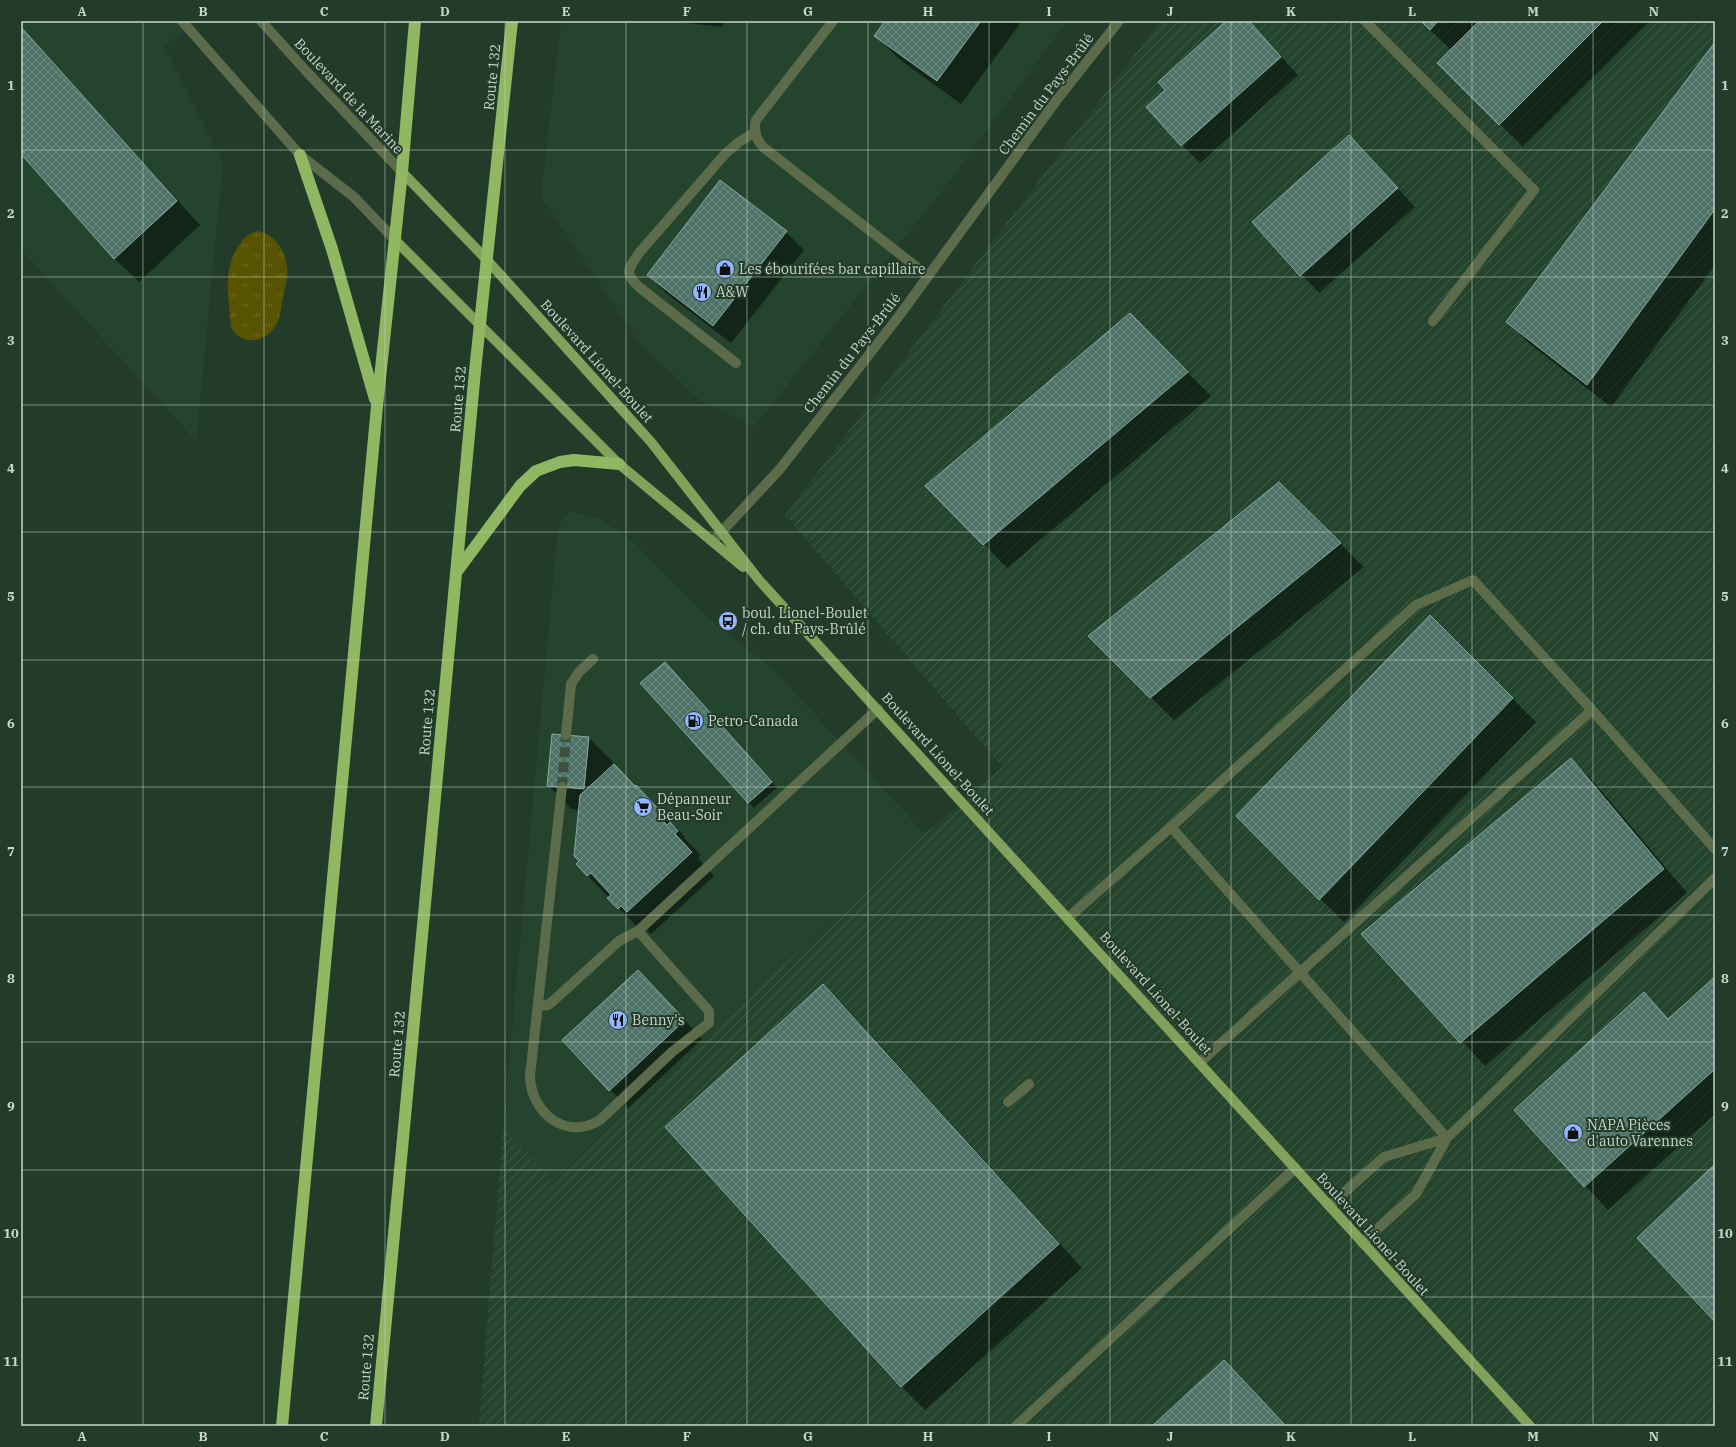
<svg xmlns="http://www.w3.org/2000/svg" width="1736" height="1447" viewBox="0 0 1736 1447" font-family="'IBM Plex Serif',serif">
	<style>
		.built { fill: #25442d }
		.industrial { fill: url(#industrial-furrows) }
		.grass { fill: url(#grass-tufts) }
		.shadow { fill: #0007 }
		.building { fill: url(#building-cross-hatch); stroke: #85aa9f }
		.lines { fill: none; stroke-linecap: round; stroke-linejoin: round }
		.minor-tunnel { stroke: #3c5241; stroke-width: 10; stroke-dasharray: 10 5; stroke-linecap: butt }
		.minor { stroke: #5c6c4a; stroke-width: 10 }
		.major { stroke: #82a25b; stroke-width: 10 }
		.highway { stroke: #90b761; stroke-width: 12 }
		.grid { fill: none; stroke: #c8d6cb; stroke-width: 1; stroke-opacity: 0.55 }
		.labels { text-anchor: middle; stroke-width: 4; stroke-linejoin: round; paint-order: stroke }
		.street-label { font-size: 14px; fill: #c8d6cb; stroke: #233b29 }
		.poi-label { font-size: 14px; fill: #c8d6cb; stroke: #233b29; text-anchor: start }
		.neatline { fill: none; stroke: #c8d6cb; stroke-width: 1.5 }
		.grid-label { font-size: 13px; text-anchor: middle; font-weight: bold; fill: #c8d6cb }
	</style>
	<defs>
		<pattern id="industrial-furrows" width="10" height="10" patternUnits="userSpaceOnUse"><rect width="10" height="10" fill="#25442d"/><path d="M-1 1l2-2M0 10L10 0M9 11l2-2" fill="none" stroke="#435e4a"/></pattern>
		<pattern id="grass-tufts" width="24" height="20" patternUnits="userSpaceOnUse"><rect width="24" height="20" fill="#575301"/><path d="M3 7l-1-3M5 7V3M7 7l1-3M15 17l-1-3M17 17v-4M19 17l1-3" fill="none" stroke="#6e6b25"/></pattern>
		<pattern id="building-cross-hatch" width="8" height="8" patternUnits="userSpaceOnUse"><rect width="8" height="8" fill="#4e7267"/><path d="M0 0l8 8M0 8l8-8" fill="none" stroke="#6e8c82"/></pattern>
	</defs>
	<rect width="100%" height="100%" fill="#233b29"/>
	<path class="built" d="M21,21H202L164,46L223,164L196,441L21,250Z
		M561,21H1067L950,181L754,427L700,400L641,345L541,197Z
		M569,511L600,519L634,542L707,617L774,670L925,834L553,1180L503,1128L558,527Z"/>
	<path class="industrial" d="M1160,21H1715V1426H479L503,1128L553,1180L925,834L1002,767L785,515Z"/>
	<path class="grass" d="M258,231C274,234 285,250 287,266C289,276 284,292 282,302C281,309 280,318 277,323C267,343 243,347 231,328C229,300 222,269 239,245C245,237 249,233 258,231Z"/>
	<path class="shadow" d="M666,21H723V27Z
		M887,21H1022L961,104L899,59L876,36Z
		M1227,21H1248L1298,75L1200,163L1182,145Z
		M1421,21H1650L1523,147L1438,63L1451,50Z
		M21,28L200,225L139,282L115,259L21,152Z
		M1715,44V265L1611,407L1531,345L1508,322Z
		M1349,136L1415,207L1319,293L1253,222Z
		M786,232L804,250L731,343L666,293L648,275Z
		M1153,338L1211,396L1007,568L984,544Z
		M1279,483L1364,567L1174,720L1089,637Z
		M1430,616L1536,722L1344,922L1237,816Z
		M671,669L777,788L754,808L749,802Z
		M553,735L589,738L613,762L612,767L635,787L636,786L685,837L684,838L701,855L698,858L714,876L651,934L645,929L642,932L587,875L581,861L580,810L571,809L548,785Z
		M1571,759L1594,782L1687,893L1485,1066L1363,934Z
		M1715,979V1114L1608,1210L1515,1110L1644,994L1670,1020Z
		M823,986L847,1009L1082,1268L925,1410L902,1387L666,1127Z
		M656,989L702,1039L628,1108L563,1040Z"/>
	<path class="building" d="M885,21H981L937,81L874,36Z
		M1226,21H1249L1281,57L1181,146L1146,107L1165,90L1158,82Z
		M1421,21H1438L1430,30Z
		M1479,21H1603L1499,125L1437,63Z
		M21,27L177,201L114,259L21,154Z
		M1715,42V209L1587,385L1506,322Z
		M1349,135L1398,188L1300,276L1252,222Z
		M720,180L787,231L713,326L647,275Z
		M1130,313L1188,372L983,545L925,486Z
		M1279,482L1341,543L1150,698L1088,636Z
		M1430,615L1513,698L1319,900L1236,816Z
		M665,662L772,782L748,803L640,683Z
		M552,734L589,737L584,789L547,786Z
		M1571,758L1664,869L1460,1043L1361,934Z
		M614,764L635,786L636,785L662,813L659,816L667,825L670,822L678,831L675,834L692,852L627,912L621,906L618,909L607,898L611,895L591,873L587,876L576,864L579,861L574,856L580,795Z
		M638,970L685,1020L609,1091L562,1040Z
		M1715,977V1069L1584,1187L1514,1110L1644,992L1668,1019Z
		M823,984L1059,1244L901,1387L665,1127Z
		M1715,1164V1322L1637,1238Z
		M1224,1360L1286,1426H1152Z"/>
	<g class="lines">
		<path class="minor-tunnel" d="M562,787L566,735"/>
		<path class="minor" d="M182,21L300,155L354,197L395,240
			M261,21L306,71L402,172
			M833,21L756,120C753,131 756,139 763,147L928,276
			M1365,21L1534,190L1433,321
			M736,363L639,287C623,272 629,269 639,253L726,153L739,142L755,132
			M713,541L780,469L899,316L1056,101L1119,21
			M1592,710L1715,849
			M566,735L571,684L579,672L593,659
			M562,787L530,1076C531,1113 566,1141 600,1120L672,1052L709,1023V1011L638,931
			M1171,827L1416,605L1473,580L1592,710L1199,1063
			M1069,917L1171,827L1447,1138
			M538,1006L548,1005L553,1001L619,941L638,931L878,709
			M1008,1102L1029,1084
			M1329,1206L1384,1157L1447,1138
			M1362,1243L1416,1194L1447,1138L1715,878
			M1016,1426L1295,1168"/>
		<path class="major" d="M402,172L487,260L651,442L759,580L1530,1426
			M395,240L619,464L743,567"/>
		<path class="highway" d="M300,155L332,249L375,399
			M458,570L520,486L536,471L560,462L574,460L619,464
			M282,1426L377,406L402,172L415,21
			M376,1426L475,371L512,21"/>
	</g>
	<path class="grid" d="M143,21V1426M264,21V1426M385,21V1426M505,21V1426M626,21V1426M747,21V1426M868,21V1426M989,21V1426M1110,21V1426M1231,21V1426M1351,21V1426M1472,21V1426M1593,21V1426M21,150H1715M21,277H1715M21,405H1715M21,532H1715M21,660H1715M21,787H1715M21,915H1715M21,1042H1715M21,1170H1715M21,1297H1715"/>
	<defs>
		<symbol id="shop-disc" viewBox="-11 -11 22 22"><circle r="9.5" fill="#95b6fd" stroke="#233b29"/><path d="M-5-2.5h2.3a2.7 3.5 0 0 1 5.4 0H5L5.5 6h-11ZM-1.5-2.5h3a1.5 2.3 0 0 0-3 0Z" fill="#111"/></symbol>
		<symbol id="restaurant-disc" viewBox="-11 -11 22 22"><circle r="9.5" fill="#95b6fd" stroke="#233b29"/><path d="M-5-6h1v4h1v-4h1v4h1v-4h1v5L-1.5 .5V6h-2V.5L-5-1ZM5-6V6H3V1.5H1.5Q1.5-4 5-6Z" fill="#111"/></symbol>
		<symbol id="bus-disc" viewBox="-11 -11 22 22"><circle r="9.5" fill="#95b6fd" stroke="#233b29"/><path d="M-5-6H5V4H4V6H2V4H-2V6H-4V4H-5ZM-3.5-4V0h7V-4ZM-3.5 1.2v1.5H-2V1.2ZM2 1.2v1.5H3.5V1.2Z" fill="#111"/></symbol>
		<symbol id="fuel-disc" viewBox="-11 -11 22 22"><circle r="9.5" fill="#95b6fd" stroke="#233b29"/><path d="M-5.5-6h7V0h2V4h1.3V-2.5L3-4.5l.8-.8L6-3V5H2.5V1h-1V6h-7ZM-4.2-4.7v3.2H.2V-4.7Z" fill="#111"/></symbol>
		<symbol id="supermarket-disc" viewBox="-11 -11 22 22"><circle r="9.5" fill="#95b6fd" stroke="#233b29"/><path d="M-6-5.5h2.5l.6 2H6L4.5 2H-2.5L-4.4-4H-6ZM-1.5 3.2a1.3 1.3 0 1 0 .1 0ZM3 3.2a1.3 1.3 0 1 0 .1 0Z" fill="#111"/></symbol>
	</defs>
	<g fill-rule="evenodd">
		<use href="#shop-disc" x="714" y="258" width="22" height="22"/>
		<use href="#restaurant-disc" x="691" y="281" width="22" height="22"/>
		<use href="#bus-disc" x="717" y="610" width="22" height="22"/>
		<use href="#fuel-disc" x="683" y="710" width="22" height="22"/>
		<use href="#supermarket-disc" x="632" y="796" width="22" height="22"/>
		<use href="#restaurant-disc" x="607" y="1009" width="22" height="22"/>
		<use href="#shop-disc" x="1562" y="1122" width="22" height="22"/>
	</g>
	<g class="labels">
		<g class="street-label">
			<text transform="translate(492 77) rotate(-84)" y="5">Route 132</text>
			<text transform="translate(1046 94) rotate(-53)" y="5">Chemin du Pays-Brûlé</text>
			<text transform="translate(349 96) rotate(47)" y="5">Boulevard de la Marine</text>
			<text transform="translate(852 353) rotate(-52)" y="5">Chemin du Pays-Brûlé</text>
			<text transform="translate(597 361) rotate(48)" y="5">Boulevard Lionel-Boulet</text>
			<text transform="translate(458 399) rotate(-85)" y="5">Route 132</text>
			<text transform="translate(427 722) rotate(-85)" y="5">Route 132</text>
			<text transform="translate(938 754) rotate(48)" y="5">Boulevard Lionel-Boulet</text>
			<text transform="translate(1156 993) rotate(48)" y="5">Boulevard Lionel-Boulet</text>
			<text transform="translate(397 1044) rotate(-85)" y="5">Route 132</text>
			<text transform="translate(1373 1234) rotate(48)" y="5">Boulevard Lionel-Boulet</text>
			<text transform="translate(366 1367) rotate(-85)" y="5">Route 132</text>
		</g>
		<g class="poi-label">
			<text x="739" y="274">Les ébourifées bar capillaire</text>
			<text x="716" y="297">A&amp;W</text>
			<text x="742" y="618">boul. Lionel-Boulet<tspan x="742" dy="16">/ ch. du Pays-Brûlé</tspan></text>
			<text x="708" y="726">Petro-Canada</text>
			<text x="657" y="804">Dépanneur<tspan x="657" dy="16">Beau-Soir</tspan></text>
			<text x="632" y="1025">Benny's</text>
			<text x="1587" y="1130">NAPA Pièces<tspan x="1587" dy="16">d'auto Varennes</tspan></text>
		</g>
	</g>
	<rect width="1736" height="1447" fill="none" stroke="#233b29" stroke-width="44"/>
	<rect x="22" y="22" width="1692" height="1403" class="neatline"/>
	<g class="grid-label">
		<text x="82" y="16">A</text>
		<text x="203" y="16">B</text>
		<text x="324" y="16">C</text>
		<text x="445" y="16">D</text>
		<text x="566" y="16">E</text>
		<text x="687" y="16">F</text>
		<text x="808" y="16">G</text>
		<text x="928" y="16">H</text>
		<text x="1049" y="16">I</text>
		<text x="1170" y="16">J</text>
		<text x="1291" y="16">K</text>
		<text x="1412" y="16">L</text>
		<text x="1533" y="16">M</text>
		<text x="1654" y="16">N</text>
		<text x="11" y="90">1</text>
		<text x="1725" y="90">1</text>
		<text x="11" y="218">2</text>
		<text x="1725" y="218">2</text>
		<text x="11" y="345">3</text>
		<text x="1725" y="345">3</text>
		<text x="11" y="473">4</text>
		<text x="1725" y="473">4</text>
		<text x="11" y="601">5</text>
		<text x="1725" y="601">5</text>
		<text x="11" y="728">6</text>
		<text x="1725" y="728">6</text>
		<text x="11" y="856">7</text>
		<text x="1725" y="856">7</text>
		<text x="11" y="983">8</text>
		<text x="1725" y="983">8</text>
		<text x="11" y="1111">9</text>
		<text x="1725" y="1111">9</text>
		<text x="11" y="1238">10</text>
		<text x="1725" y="1238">10</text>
		<text x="11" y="1366">11</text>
		<text x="1725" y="1366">11</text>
		<text x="82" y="1441">A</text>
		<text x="203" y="1441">B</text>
		<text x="324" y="1441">C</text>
		<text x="445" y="1441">D</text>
		<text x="566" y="1441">E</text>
		<text x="687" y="1441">F</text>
		<text x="808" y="1441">G</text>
		<text x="928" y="1441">H</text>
		<text x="1049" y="1441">I</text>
		<text x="1170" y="1441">J</text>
		<text x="1291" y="1441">K</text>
		<text x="1412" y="1441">L</text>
		<text x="1533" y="1441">M</text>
		<text x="1654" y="1441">N</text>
	</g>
</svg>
